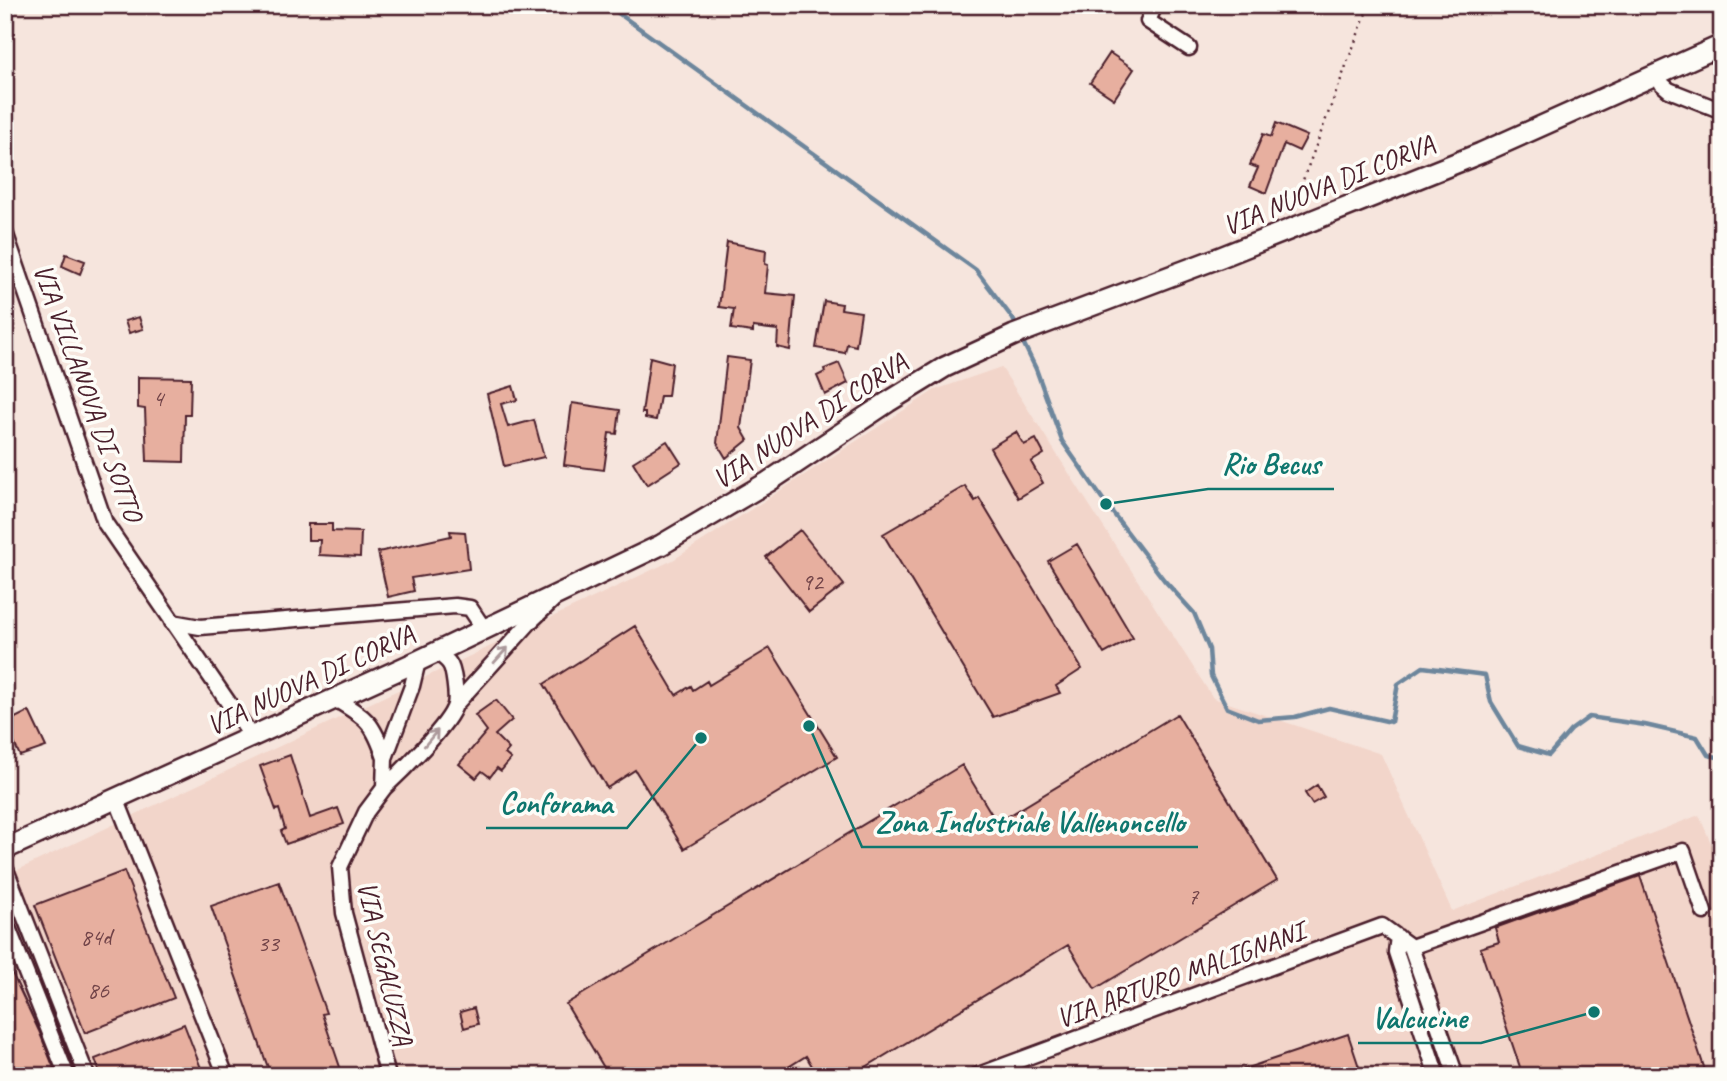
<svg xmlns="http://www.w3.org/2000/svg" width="1727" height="1081" viewBox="0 0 1727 1081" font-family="Caveat,sans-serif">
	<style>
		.built { fill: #f2d5ca }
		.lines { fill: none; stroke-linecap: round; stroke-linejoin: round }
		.stream { stroke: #6d869c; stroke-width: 4.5 }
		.building { fill: #e7af9f; stroke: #4a1f2b; stroke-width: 2 }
		.minor-casing { stroke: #4a1f2b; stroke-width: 19 }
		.major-casing { stroke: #4a1f2b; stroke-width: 24 }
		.path { stroke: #4a1f2b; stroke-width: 2.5; stroke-dasharray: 2 5; stroke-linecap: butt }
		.minor { stroke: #fdfcf7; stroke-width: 14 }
		.major { stroke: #fdfcf7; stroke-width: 19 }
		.oneway { stroke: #ac999b }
		.labels { text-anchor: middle; stroke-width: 7; stroke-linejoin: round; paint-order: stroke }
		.number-label { font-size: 24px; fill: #714348 }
		.street-label { font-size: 28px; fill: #4a1f2b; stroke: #fdfcf7 }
		.leader { fill: none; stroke: #0f766e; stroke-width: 2.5 }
		.callout-dot { fill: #0f766e; stroke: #fdfcf7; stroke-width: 2.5 }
		.callout-label { font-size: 30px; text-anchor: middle; font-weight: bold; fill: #0f766e; stroke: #fdfcf7; stroke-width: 7; stroke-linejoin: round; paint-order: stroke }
	</style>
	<rect width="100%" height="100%" fill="#f6e5dd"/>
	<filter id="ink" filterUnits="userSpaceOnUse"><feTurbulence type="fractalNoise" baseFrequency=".0143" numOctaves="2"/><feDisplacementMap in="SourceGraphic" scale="14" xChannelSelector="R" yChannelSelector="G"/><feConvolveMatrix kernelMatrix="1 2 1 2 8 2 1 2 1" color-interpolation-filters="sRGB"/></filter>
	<g filter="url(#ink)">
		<path class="built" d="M1001,367L1213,698L1381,754L1452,911L1699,815L1722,869V1076H5V876L673,560L935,390Z"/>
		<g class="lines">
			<path class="stream" d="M607,5L976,270L1013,319L1018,330
				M1021,338L1036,369L1062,441L1106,504L1164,580L1194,613L1209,649L1211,676L1227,708L1258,720L1295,717L1329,708L1391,722L1398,684L1423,667L1485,675L1491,702L1518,746L1549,755L1571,730L1589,717L1645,725L1697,737L1708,755L1722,758"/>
		</g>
		<path class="building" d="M1110,53L1134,69L1114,99L1090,83Z
			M1276,123L1307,136L1299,151L1284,144L1266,193L1250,186L1258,168L1250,165L1263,134L1271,137Z
			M727,242L766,250L765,264L768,265L765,293L795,296L790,350L777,347L778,330L753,327V332L731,329L734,309L719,307Z
			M66,254L85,261L80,274L62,266Z
			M824,301L842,304L841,309L861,312L856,346L847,344L845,353L816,348Z
			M139,317L143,329L129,333L125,321Z
			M650,357L672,363L668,396H660L656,420L645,418V413H642Z
			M727,357L750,360L741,428L748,440L726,458L717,443Z
			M839,363L848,383L825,395L817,376L825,372L824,369Z
			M138,377L191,378L190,415H185L184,462L147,461L145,409L138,408Z
			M513,386L517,400L501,404L508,427L534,420L544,457L504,466L487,394Z
			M572,403L620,410L617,434L609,433L604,470L564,465Z
			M1016,432L1024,445L1036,439L1044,454L1031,462L1043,483L1018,498L990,448Z
			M667,441L681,463L647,485L633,462Z
			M965,486L975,501L979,498L1082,669L1056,686L1060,693L993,717L883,534Z
			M308,524H332V531L361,532L360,557L319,555L320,540H308Z
			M800,530L844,585L809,612L766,557Z
			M450,531L465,532L469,569L411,578L414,591L388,597L378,552L451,536Z
			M1077,544L1133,638L1104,654L1048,561Z
			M635,626L676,695L691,686L693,690L707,681L709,685L770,648L837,757L684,849L635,770L607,788L544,684Z
			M496,700L512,720L495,735L509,749L505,754L511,759L501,771L497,768L490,777L482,771L476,778L459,764L487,731L475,715Z
			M29,711L46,747L20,756L5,723Z
			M1177,714L1277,880L1095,989L1068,945L851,1076H818L806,1056L774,1076H609L566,1004L962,765L997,823Z
			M290,755L310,818L338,808L344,824L286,844L281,831L285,829L279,809L276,810L260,766Z
			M1317,785L1324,797L1312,804L1305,793Z
			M124,871L174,998L85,1033L35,905Z
			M1640,876L1707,1076H1523L1480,948L1499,942L1495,928Z
			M279,882L326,1013L322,1014L343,1076H271L211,906Z
			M5,958L39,1031L57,1076H5Z
			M474,1008L478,1024L464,1028L460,1012Z
			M184,1024L204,1076H101L95,1059Z
			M1348,1034L1362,1076H1229V1074Z"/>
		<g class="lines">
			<defs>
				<path id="minor" d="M1155,5L1148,21L1189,48
					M1657,73L1662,84L1669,90L1722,111
					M5,232L105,523L252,737
					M172,622L200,627L455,606L470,608L484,629
					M335,699C367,718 373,722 385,758
					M455,705L531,621L552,601
					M384,788C400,773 450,724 455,705C457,697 454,669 449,663C446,659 440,655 436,652
					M116,798L226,1076
					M5,867L87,1076
					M5,920L67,1076
					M1398,937L1396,952L1437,1076
					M1411,947L1683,851L1704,912
					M388,1076L344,913L340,867L366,812L384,788L385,758L412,686L418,661
					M976,1076L1382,926L1411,947L1456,1076"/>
				<path id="major" d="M5,849L418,661L661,545L768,482L888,402L945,367L1014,335L1221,257L1481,153L1722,45"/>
			</defs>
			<use href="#minor" class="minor-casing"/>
			<use href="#major" class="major-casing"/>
			<path class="path" d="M1291,212L1369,5"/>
			<use href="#minor" class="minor"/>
			<use href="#major" class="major"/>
		</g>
		<defs><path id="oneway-shaft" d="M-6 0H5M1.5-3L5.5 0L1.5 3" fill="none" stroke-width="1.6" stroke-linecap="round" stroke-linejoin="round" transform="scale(1.75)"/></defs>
		<g class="oneway">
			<use href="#oneway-shaft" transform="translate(501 655) rotate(-48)"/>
			<use href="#oneway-shaft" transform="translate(431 738) rotate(-50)"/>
		</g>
	</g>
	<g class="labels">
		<g class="number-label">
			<text x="158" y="406">4</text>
			<text x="812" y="590">92</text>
			<text x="1193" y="904">7</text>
			<text x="96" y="945">84d</text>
			<text x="268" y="951">33</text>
			<text x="98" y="998">86</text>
		</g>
		<g class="street-label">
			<text transform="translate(1328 184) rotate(-22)" y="10">VIA NUOVA DI CORVA</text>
			<text transform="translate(89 392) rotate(70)" y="10">VIA VILLANOVA DI SOTTO</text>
			<text transform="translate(809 420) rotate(-33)" y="10">VIA NUOVA DI CORVA</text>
			<text transform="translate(310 679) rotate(-25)" y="10">VIA NUOVA DI CORVA</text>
			<text transform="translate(386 963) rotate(77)" y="10">VIA SEGALUZZA</text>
			<text transform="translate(1180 974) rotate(-20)" y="10">VIA ARTURO MALIGNANI</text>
		</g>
	</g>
	<path class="leader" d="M1106 504L1208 489H1334M701 738L627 828H486M809 726L862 847H1198M1594 1012L1481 1043H1358"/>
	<g class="callout-dot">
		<circle cx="1106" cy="504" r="7"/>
		<circle cx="701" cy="738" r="7"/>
		<circle cx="809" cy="726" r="7"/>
		<circle cx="1594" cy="1012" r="7"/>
	</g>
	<g class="callout-label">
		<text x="1271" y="474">Rio Becus</text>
		<text x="556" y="813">Conforama</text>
		<text x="1030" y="832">Zona Industriale Vallenoncello</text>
		<text x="1419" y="1028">Valcucine</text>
	</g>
	<rect width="1727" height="1081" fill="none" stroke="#fdfcf7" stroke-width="28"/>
	<rect x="14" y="14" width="1699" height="1053" fill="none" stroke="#4a1f2b" stroke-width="2.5" filter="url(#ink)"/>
</svg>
